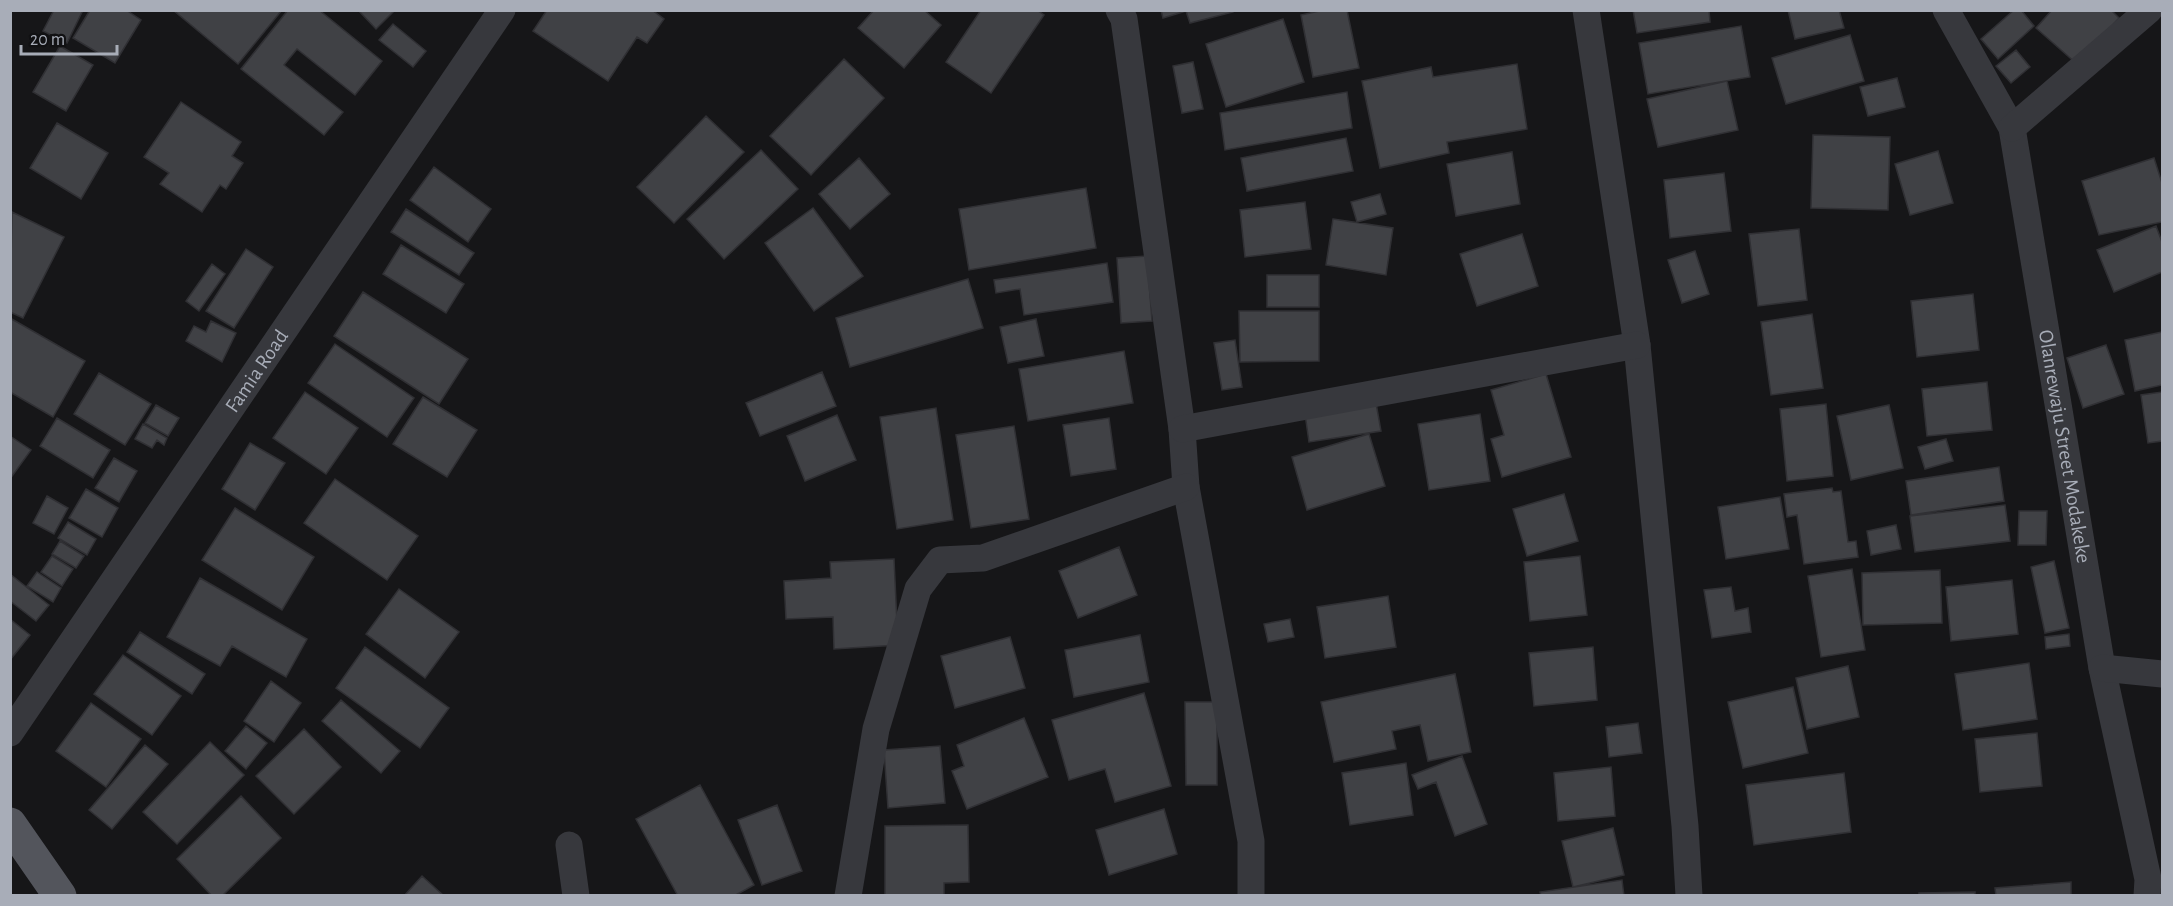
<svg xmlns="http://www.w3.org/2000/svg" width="2173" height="906" viewBox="0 0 2173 906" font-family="'Alegreya Sans',sans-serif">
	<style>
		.building { fill: #404145; stroke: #303034; stroke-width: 1.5 }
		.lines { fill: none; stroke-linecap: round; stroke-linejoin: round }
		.street { stroke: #37383d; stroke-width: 27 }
		.primary { stroke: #53555c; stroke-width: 33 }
		.labels { text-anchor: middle; stroke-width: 5; stroke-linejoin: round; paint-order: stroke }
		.street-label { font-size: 21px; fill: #a8adb8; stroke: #111113 }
	</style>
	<rect width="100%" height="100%" fill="#161618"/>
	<path class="building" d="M54,10H83L67,43L43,31Z
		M90,10H126L141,20L115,63L73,38Z
		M173,10H282L238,64Z
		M288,10H319L382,61L355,95L297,49L284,65L343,112L324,135L241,69Z
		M358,10H395L376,29Z
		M547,10H652L664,19L647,43L637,37L608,81L533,31Z
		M874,10H924L941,25L904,68L858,28Z
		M981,10H1037L1044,15L991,93L946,62Z
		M1161,10H1233V12L1190,23L1186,11L1163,18Z
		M1324,10H1347L1359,68L1313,77L1301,15Z
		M1633,10H1709L1710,22L1637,33Z
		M1788,10H1839L1844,28L1795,39Z
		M2014,10H2021L2034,26L1998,59L1981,39Z
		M2052,10H2111L2119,18L2077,64L2036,28Z
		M1283,19L1304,82L1226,107L1206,44Z
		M393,24L426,51L413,67L379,40Z
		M1741,26L1750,77L1648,94L1639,43Z
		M1850,35L1864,81L1786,104L1772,58Z
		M60,46L93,65L66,111L33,92Z
		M2016,50L2030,67L2011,83L1996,66Z
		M844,59L884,98L811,175L770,136Z
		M1193,62L1203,109L1182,113L1173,66Z
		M1517,64L1527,129L1447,142L1449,153L1380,168L1362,81L1431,67L1433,77Z
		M1897,78L1905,107L1868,116L1860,87Z
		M1727,81L1738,130L1658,147L1647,99Z
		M1347,92L1352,128L1225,150L1220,113Z
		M181,102L241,142L232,156L243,163L226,189L220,185L202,212L160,184L169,173L144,157Z
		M706,116L744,152L674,223L637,187Z
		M57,123L108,153L81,199L30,168Z
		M1813,135L1890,137L1888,210L1811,208Z
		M1346,138L1353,171L1247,191L1241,158Z
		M761,150L798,189L724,259L687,219Z
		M1938,151L1953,203L1910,215L1895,164Z
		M1512,152L1520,204L1456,216L1447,164Z
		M859,158L890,194L850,229L819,194Z
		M2154,158L2162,183V222L2099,235L2082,181Z
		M434,167L491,209L468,242L410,200Z
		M1724,173L1731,231L1670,238L1664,180Z
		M1086,188L1096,248L969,270L959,209Z
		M1380,194L1386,214L1357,222L1351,202Z
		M1305,202L1311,249L1245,257L1240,210Z
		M813,208L863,276L814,311L765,243Z
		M406,209L474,253L459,275L391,232Z
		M12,212L64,237L23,318L10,312Z
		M1333,219L1393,228L1386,275L1326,265Z
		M2156,226L2162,242V272L2114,292L2097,250Z
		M1799,229L1807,300L1758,306L1749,234Z
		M1522,234L1538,286L1477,306L1460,254Z
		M401,245L464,284L446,313L383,274Z
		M246,249L273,267L234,328L206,311Z
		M1695,251L1709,294L1682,303L1668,260Z
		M1147,256L1152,321L1121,323L1117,258Z
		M1107,263L1113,302L1024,315L1020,289L996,293L994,280Z
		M212,264L225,274L199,311L186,301Z
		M1267,275H1319V307H1267Z
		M968,279L983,328L850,367L836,318Z
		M363,292L468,359L439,404L334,336Z
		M1973,294L1979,350L1917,357L1911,301Z
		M1239,311H1319V361L1240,362Z
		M1812,314L1823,388L1771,395L1761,322Z
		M10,318L85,361L53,417L10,392Z
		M1036,319L1044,356L1008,363L1000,327Z
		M211,321L236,333L222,362L186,341L194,326L206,332Z
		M2162,332V385L2135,391L2125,340Z
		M1235,340L1242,387L1222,390L1214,343Z
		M335,344L414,398L387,437L308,383Z
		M2106,345L2124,394L2083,408L2067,358Z
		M1124,351L1133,403L1028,421L1019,369Z
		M822,372L836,406L760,436L746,403Z
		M99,373L151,404L125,445L74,414Z
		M1546,374L1571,457L1502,477L1491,439L1504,435L1491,390Z
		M1987,382L1992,430L1927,436L1922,389Z
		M305,392L358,428L326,474L273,438Z
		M2162,392V441L2148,443L2141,395Z
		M423,397L477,430L447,477L393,444Z
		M1376,403L1381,431L1309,442L1305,414Z
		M1826,404L1833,476L1787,481L1780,409Z
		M156,405L179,418L168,436L145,423Z
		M1889,405L1903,468L1851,480L1837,416Z
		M936,408L953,520L897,529L880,417Z
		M1480,414L1490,481L1429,490L1418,424Z
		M837,415L856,460L805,481L787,436Z
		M57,418L110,450L93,478L40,446Z
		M1109,418L1116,469L1071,476L1063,425Z
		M143,424L167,438L164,445L157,440L152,448L135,439Z
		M1014,426L1029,519L971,528L956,435Z
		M1369,434L1385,486L1307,510L1292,457Z
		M10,436L31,450L10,479Z
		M1946,439L1953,461L1925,469L1918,447Z
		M250,443L285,463L255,510L222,489Z
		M114,458L137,471L119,502L95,488Z
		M1999,467L2004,501L1911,515L1906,481Z
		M335,479L418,536L387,580L304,523Z
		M1832,488L1833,492L1841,491L1848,542L1856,541L1858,557L1804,564L1797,515L1787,517L1784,494Z
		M86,489L118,508L102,537L69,518Z
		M1564,494L1578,541L1527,556L1513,509Z
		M47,496L68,508L54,534L33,523Z
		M1780,497L1789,549L1726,559L1718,507Z
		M2005,505L2010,541L1915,552L1910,516Z
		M235,508L314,557L282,610L202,560Z
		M2019,511H2047L2046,545H2018Z
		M68,522L96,539L87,555L58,538Z
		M1896,525L1901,549L1871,555L1867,531Z
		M60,541L84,556L76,568L52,554Z
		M1119,547L1137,595L1078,618L1059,571Z
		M52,556L73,569L62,586L41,572Z
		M1580,556L1587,615L1530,621L1524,562Z
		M894,559L898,645L834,649L833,617L786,619L784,581L831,578L830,562Z
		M2054,561L2069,628L2045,633L2031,567Z
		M1852,569L1865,650L1821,657L1808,576Z
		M1940,570L1942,623L1863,625L1862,573Z
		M37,572L61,588L53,602L27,586Z
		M10,574L49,605L36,621L10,601Z
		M200,578L307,639L286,677L232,646L220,666L167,637Z
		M2012,580L2018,634L1951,641L1946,587Z
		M1731,587L1735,611L1748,608L1751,632L1712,638L1704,590Z
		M399,589L459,632L425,678L366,634Z
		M1388,596L1396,647L1325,658L1317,607Z
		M10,619L30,635L10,660Z
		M1290,619L1294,637L1268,642L1264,624Z
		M140,632L205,674L192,694L127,652Z
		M2069,634L2070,646L2046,649L2045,637Z
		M1140,635L1149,682L1074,697L1065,650Z
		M1010,637L1025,688L955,708L941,656Z
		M365,647L449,708L420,748L336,688Z
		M1593,647L1597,700L1534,706L1529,653Z
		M123,655L181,696L152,735L94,694Z
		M2029,663L2037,719L1963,730L1955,674Z
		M1848,666L1859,717L1807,729L1796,678Z
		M1455,674L1471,752L1428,761L1420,725L1392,731L1396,749L1334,762L1321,702Z
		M271,681L301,703L274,742L244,721Z
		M1793,687L1808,753L1743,768L1728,702Z
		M1144,693L1171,786L1115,802L1105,769L1069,780L1052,720Z
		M341,700L400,751L381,773L322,721Z
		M1185,702H1217V785H1186Z
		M91,703L141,739L106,787L56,751Z
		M1024,718L1048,777L967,809L952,771L964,766L957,745Z
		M1638,723L1642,753L1609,757L1606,727Z
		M246,726L267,743L246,769L225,751Z
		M304,729L341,767L294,814L256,776Z
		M2037,733L2042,786L1980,792L1975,739Z
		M210,742L244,775L177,844L143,812Z
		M145,745L168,764L112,829L89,810Z
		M940,746L945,803L888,808L884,750Z
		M1462,756L1487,824L1455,836L1436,782L1418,789L1412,775Z
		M1406,763L1413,815L1350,825L1342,773Z
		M1611,767L1615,816L1558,821L1554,773Z
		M1844,773L1851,832L1754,845L1746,785Z
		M700,785L754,885L734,896H678L636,819Z
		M241,796L281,838L222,896H212L177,859Z
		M777,805L802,871L762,885L738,820Z
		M1164,809L1177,854L1109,875L1096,830Z
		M968,825L969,882L944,883V896H885V826Z
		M1613,828L1624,875L1573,887L1562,841Z
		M422,876L444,896H404Z
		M1622,880L1624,896H1541L1540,892Z
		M2071,882V896H1996L1995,888Z
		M1975,892V896H1919V893Z"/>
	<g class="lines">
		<g class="street">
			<path d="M1119,10L1124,19L1182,429L1186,487L1251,841V896"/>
			<path d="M1586,10L1637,345L1685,826L1689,896"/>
			<path id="s1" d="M1946,10L2012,128L2102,668L2148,879L2147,896"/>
			<path d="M2012,128L2149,10"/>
			<path d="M1182,429L1637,345"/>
			<path d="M2102,668L2162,674"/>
			<path id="s2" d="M10,733L502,10"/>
			<path d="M569,845L576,896"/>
			<path d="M848,896L876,729L918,589L940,560L983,558L1186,487"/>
		</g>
		<path class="primary" d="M10,824L60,896"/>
	</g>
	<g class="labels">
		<g class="street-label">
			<text dy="7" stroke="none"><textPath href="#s2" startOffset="438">Famia Road</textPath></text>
			<text dy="7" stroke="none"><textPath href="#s1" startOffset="458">Olanrewaju Street Modakeke</textPath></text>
		</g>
	</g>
	<rect width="2173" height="906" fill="none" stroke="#a8adb8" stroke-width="24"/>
	<path d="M21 45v9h96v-9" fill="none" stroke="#a8adb8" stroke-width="3"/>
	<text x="30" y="45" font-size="18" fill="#a8adb8" stroke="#111113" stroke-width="4.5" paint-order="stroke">20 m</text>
</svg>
